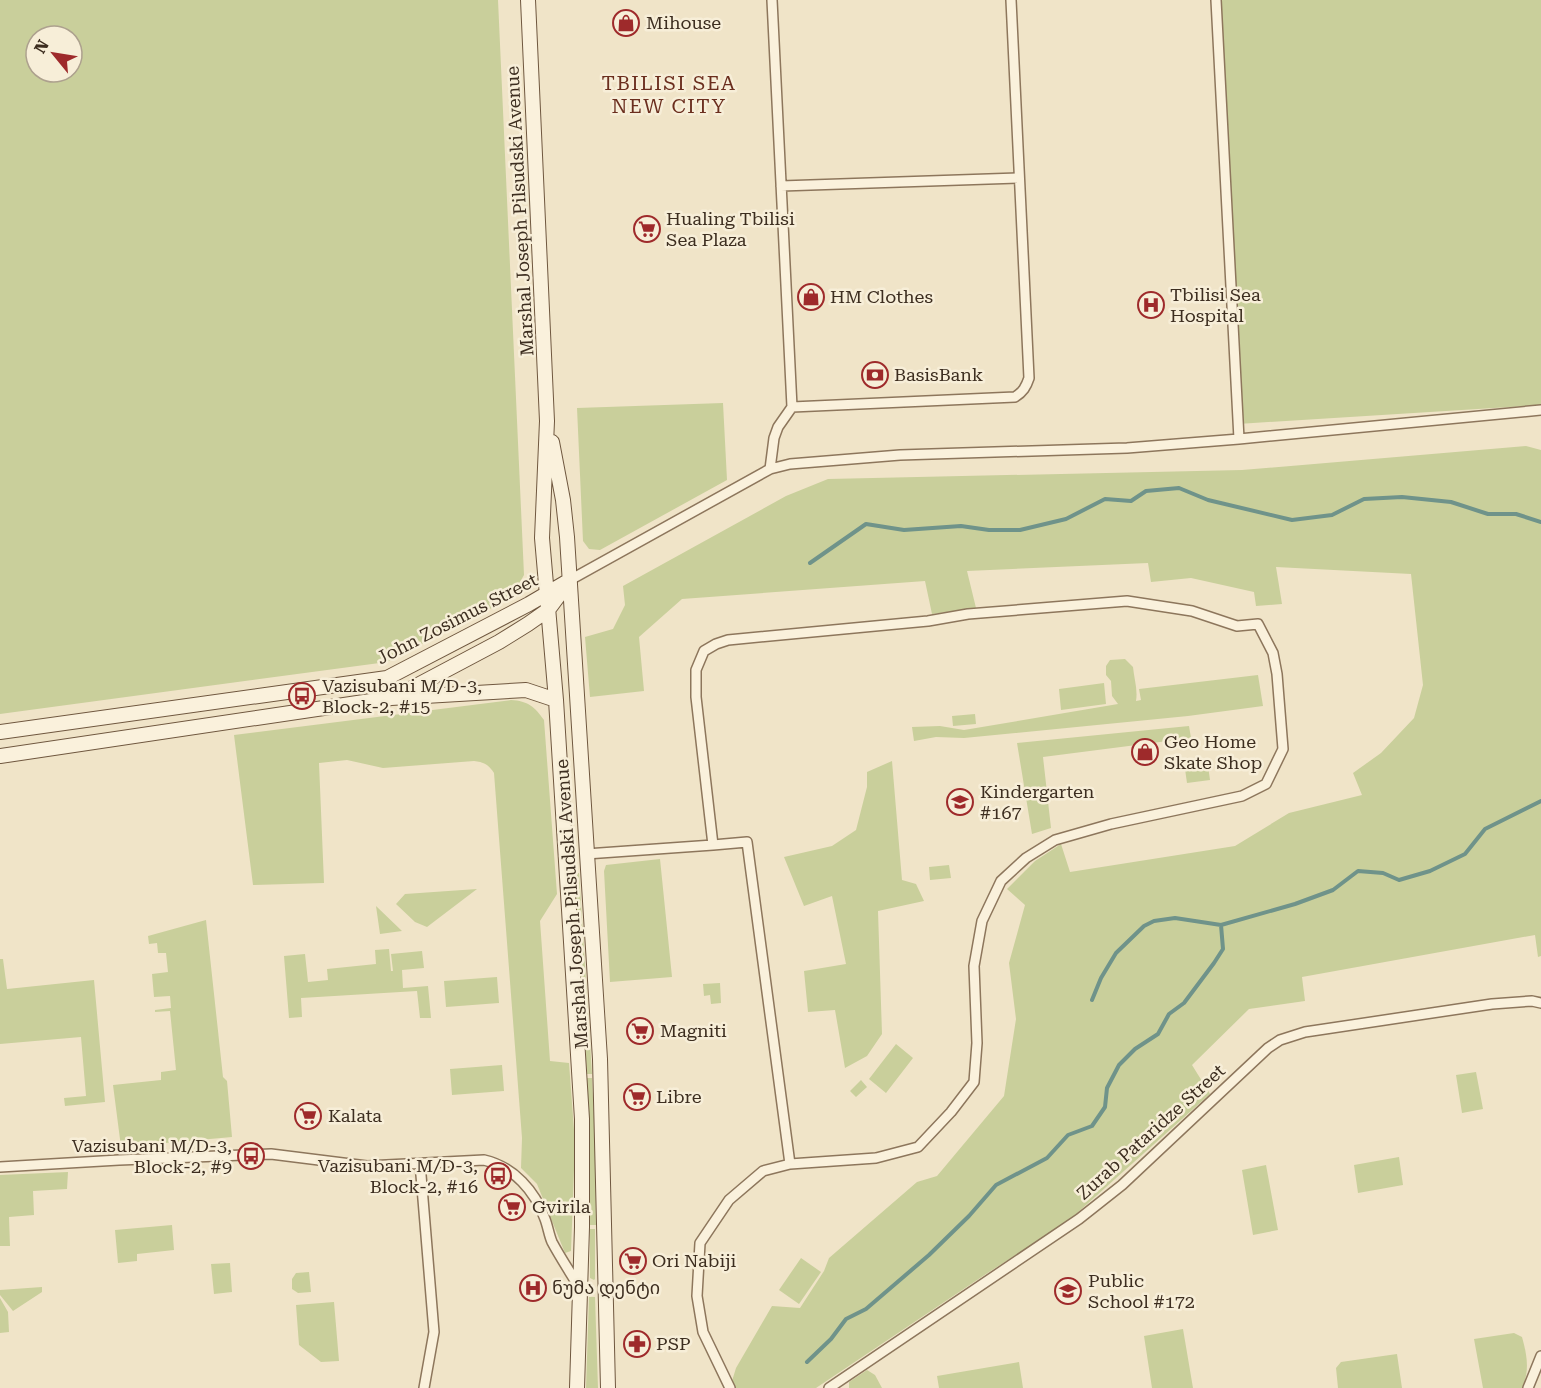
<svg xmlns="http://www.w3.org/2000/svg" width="1541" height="1388" viewBox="0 0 1541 1388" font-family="'Roboto Serif','Noto Sans Georgian',serif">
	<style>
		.green { fill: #c9cf9b; fill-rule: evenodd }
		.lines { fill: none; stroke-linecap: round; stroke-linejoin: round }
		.stream { stroke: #6f938a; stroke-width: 4 }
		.street-casing { stroke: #8d765c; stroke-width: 12 }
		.secondary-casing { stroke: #6f573f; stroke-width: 16 }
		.street { stroke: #faf1dc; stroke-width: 9 }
		.secondary { stroke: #faf1dc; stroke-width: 14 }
		.labels { text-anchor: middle; stroke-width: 5; stroke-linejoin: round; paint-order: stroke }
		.poi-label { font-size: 18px; fill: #3d2e20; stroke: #f7eed8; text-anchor: start }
		.street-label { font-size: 18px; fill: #3d2e20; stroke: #f7eed8 }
		.neighbourhood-label { font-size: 20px; letter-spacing: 1.5px; fill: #6b2e1e; stroke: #f7eed8 }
	</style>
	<rect width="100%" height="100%" fill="#f0e4c8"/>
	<path class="green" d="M0,0H498L524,575L511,598L387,662L0,714ZM36,36H72V72H36Z
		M1216,0H1541V405L1238,424Z
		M723,403L727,480L600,550L589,549L583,541L577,408Z
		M1526,446L1541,450V956L1538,957L1535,935L1302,977L1305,1001L1249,1009L1192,1065L1210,1094L1067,1222L986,1274L816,1388H736L732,1381L736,1368L772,1306L800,1308L824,1271L829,1258L917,1182L937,1176L1004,1096L1016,1019L1009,963L1025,905L1007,889L1035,861L1061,844L1070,872L1235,846L1289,813L1362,795L1353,773L1381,753L1414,718L1423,685L1411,574L1276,567L1282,604L1256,606L1254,592L1191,578L1151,582L1148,563L967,571L976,608L932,614L925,581L682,599L639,637L644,691L590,697L585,637L613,629L625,605L623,586L786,496L828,479L1242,470Z
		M1125,659L1133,667C1134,678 1138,690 1136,701L1141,700L1139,689L1258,675L1263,706L1188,716L964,738L936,737L914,741L912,727L940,726L964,730L1118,704L1112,696L1111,681L1106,675V666L1110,660Z
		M1104,683L1106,704L1061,710L1059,689Z
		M511,700C528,701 535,707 544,720L557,894L540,921L550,1061L569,1063L575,1143L571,1251L565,1253L537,1184L521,1168L522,1138L494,773C489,765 484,762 474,761L383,768L347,760L319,763L324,883L253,885L234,735Z
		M975,714L976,724L953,726L952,716Z
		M1189,726L1191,738L1043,757L1051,828L1032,834L1017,743Z
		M892,761L902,880L916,884L924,901L878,911L882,1034L867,1056L845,1068L835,1010L808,1012L804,971L846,964L832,896L804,906L784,857L832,846L856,830L867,787V772Z
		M1208,766L1210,780L1187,783L1185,769Z
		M660,859L672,977L610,982L604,871L606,865Z
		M949,865L951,878L930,880L929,867Z
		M574,873H579L592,1074H587Z
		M477,889L427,927L415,922L396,904L405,894Z
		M376,906L402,931L380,934Z
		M206,920L223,1077L227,1081L232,1137L121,1147L113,1085L161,1080V1072L176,1070L170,1011L155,1012V1010L171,1008L170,996L154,997L152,974L168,972L166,953H158L157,943L149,944L148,936Z
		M389,949L391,971H393L391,954L422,951L424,968L402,970L403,988L428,986L431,1018H420L417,991L301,998L302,1017L289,1018L284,956L305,954L308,982L328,980L327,969L376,964L375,950Z
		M0,959H3L7,989L94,980L105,1102L65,1106L64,1098L86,1096L81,1037L0,1044Z
		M497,977L499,1003L446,1007L444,981Z
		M720,983L721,1003L711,1004L710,995L704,996L703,984Z
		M896,1044L913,1058L886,1093L869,1079Z
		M502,1065L504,1091L452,1095L450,1069Z
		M1476,1072L1483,1109L1462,1113L1456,1075Z
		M587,1078H592L595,1137L596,1225H590Z
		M861,1080L867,1087L856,1097L850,1091Z
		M1399,1157L1403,1185L1358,1193L1354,1165Z
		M1266,1165L1278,1230L1253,1235L1242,1170Z
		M68,1172L67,1189L33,1191L34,1215L9,1217L10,1246H0V1175Z
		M172,1225L174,1250L137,1254V1261L118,1263L115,1230Z
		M590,1229H595V1279L594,1280L590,1278Z
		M801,1258L821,1272L799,1304L779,1290Z
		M230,1263L232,1292L214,1294L211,1264Z
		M309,1272L311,1292L298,1293L292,1289V1279L296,1273Z
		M42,1287V1292L13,1311L0,1295V1290Z
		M589,1297H595L598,1388H586Z
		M0,1298L8,1312L9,1332L0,1333Z
		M334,1302L339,1361L321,1362L299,1345L296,1305Z
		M1183,1329L1193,1388H1152L1144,1336Z
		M1514,1333L1522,1337C1527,1355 1530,1371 1522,1388H1483L1474,1339Z
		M1397,1354L1402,1388H1338L1336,1368L1341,1362Z
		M1019,1362L1023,1388H939L937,1376Z
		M867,1370L875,1375L882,1388H849V1382Z"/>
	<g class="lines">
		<path class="stream" d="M810,563L866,524L904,530L961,526L989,530H1020L1066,519L1105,499L1131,501L1146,491L1179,488L1208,500L1292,520L1332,515L1364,499L1402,497L1451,502L1488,514H1516L1541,522
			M1092,1000L1101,978L1116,953L1144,926L1154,921L1175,918L1221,925L1295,904L1333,890L1358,871L1383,873L1399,880L1430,871L1465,854L1485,829L1541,801
			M807,1362L831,1339L846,1319L866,1309L929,1255L969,1216L996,1185L1047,1158L1068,1135L1092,1126L1105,1107L1107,1088L1119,1065L1135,1049L1158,1034L1169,1014L1184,1003L1214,963L1223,949L1221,925"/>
		<defs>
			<path id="street" d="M1216,0L1239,439
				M781,186L1019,178
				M792,407L1015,397C1023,392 1026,387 1029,378L1011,0
				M770,469L774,438L778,427L792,407L772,0
				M570,580L770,469L790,464L900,455L1127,448L1239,439L1541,410
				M713,845L747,842L790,1164
				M586,854L713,845L696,697V670L704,651L716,644L728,640L928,621L968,614L1127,601L1192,611L1237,626L1258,624L1273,653L1277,674L1283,749L1266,784L1242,796L1111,824L1055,840L1026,858L1001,881L982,921L974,966L977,1043L974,1082L951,1112L918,1147L876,1158L790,1164L763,1171L729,1200L700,1243L697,1296L703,1332L730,1388
				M420,1163L434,1332L424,1388
				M0,1167L119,1160L271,1154L367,1166L484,1160C514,1167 535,1191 545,1219C548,1227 549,1235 552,1242C560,1257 570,1272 579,1287
				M829,1388L1079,1219L1122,1185L1268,1048L1280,1040L1305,1032L1492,1004L1532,1001L1541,1003
				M1528,1388L1541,1356"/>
			<path id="secondary" d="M528,0L547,421L542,538L556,700L582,1119V1227L577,1388
				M552,442L563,500L567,537L600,1059L608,1388
				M399,695L499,642L528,624L548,610L568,583
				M0,732L387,678L529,604L570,580
				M0,756L391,698L526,690L556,700"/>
		</defs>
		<use href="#street" class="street-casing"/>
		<use href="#secondary" class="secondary-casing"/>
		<use href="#street" class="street"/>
		<use href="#secondary" class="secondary"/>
	</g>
	<defs>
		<symbol id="shop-ring" viewBox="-11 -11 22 22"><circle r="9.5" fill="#f7eed8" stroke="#9e2a2b" stroke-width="1.5"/><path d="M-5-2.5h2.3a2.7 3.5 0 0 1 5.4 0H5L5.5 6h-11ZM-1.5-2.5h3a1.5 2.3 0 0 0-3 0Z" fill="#9e2a2b"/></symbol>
		<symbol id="supermarket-ring" viewBox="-11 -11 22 22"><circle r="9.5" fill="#f7eed8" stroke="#9e2a2b" stroke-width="1.5"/><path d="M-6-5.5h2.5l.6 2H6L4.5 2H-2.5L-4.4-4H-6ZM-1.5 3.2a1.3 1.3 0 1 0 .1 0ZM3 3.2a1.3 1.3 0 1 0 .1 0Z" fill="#9e2a2b"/></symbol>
		<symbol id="hospital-ring" viewBox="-11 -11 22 22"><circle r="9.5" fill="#f7eed8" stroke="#9e2a2b" stroke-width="1.5"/><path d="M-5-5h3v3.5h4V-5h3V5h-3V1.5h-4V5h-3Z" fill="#9e2a2b"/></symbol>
		<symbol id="bank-ring" viewBox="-11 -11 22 22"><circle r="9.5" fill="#f7eed8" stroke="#9e2a2b" stroke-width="1.5"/><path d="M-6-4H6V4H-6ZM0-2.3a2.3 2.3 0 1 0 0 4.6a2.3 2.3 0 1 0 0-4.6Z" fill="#9e2a2b"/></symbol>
		<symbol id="bus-ring" viewBox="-11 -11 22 22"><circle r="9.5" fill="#f7eed8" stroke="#9e2a2b" stroke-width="1.5"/><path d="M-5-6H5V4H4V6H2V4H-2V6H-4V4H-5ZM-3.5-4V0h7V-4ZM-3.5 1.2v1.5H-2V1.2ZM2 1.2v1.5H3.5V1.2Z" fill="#9e2a2b"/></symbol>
		<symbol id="school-ring" viewBox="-11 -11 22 22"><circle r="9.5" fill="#f7eed8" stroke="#9e2a2b" stroke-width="1.5"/><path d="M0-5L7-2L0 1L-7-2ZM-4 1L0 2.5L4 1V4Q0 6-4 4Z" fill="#9e2a2b"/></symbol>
		<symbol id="pharmacy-ring" viewBox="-11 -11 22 22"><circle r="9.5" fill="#f7eed8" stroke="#9e2a2b" stroke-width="1.5"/><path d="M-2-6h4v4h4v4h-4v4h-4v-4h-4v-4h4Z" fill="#9e2a2b"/></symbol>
	</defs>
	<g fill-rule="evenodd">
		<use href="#shop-ring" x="611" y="8" width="30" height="30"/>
		<use href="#supermarket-ring" x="632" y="214" width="30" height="30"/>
		<use href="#shop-ring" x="796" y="282" width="30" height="30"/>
		<use href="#hospital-ring" x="1136" y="290" width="30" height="30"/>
		<use href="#bank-ring" x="860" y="360" width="30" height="30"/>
		<use href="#bus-ring" x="287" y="681" width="30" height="30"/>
		<use href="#shop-ring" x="1130" y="737" width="30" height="30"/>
		<use href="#school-ring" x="945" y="787" width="30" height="30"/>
		<use href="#supermarket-ring" x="625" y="1016" width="30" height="30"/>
		<use href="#supermarket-ring" x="622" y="1082" width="30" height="30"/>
		<use href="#supermarket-ring" x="293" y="1101" width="30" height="30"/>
		<use href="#bus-ring" x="236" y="1141" width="30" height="30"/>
		<use href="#bus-ring" x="483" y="1161" width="30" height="30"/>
		<use href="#supermarket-ring" x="497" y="1192" width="30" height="30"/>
		<use href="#supermarket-ring" x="618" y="1246" width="30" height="30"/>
		<use href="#hospital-ring" x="518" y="1273" width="30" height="30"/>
		<use href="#school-ring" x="1053" y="1276" width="30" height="30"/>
		<use href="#pharmacy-ring" x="622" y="1329" width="30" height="30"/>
	</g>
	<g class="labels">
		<g class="poi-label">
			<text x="646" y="29">Mihouse</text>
			<text x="666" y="225">Hualing Tbilisi<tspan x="666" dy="21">Sea Plaza</tspan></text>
			<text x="1170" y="301">Tbilisi Sea<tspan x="1170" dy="21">Hospital</tspan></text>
			<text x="830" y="303">HM Clothes</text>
			<text x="894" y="381">BasisBank</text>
			<text x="322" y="692">Vazisubani M/D-3,<tspan x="322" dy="21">Block-2, #15</tspan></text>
			<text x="1164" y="748">Geo Home<tspan x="1164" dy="21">Skate Shop</tspan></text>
			<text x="980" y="798">Kindergarten<tspan x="980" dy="21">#167</tspan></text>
			<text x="660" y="1037">Magniti</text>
			<text x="656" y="1103">Libre</text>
			<text x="328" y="1122">Kalata</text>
			<text x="232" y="1152" text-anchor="end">Vazisubani M/D-3,<tspan x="232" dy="21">Block-2, #9</tspan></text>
			<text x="478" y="1172" text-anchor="end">Vazisubani M/D-3,<tspan x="478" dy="21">Block-2, #16</tspan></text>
			<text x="532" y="1213">Gvirila</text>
			<text x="652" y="1267">Ori Nabiji</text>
			<text x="1088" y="1287">Public<tspan x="1088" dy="21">School #172</tspan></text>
			<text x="552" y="1294">ნუმა დენტი</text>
			<text x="656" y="1350">PSP</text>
		</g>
		<g class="street-label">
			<text transform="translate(520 211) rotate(-93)" y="6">Marshal Joseph Pilsudski Avenue</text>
			<text transform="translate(457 619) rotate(-27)" y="6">John Zosimus Street</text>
			<text transform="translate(572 904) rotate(-94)" y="6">Marshal Joseph Pilsudski Avenue</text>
			<text transform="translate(1151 1132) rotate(-42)" y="6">Zurab Pataridze Street</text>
		</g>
		<g class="neighbourhood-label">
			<text x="669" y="90">TBILISI SEA<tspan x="669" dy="23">NEW CITY</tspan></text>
		</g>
	</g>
	<g transform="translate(54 54) rotate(300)"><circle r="28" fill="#f7eed8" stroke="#ada18e" stroke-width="1.5"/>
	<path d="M0-4.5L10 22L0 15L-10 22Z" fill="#9e2a2b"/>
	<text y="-9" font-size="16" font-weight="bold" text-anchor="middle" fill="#3d2e20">N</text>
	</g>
</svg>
